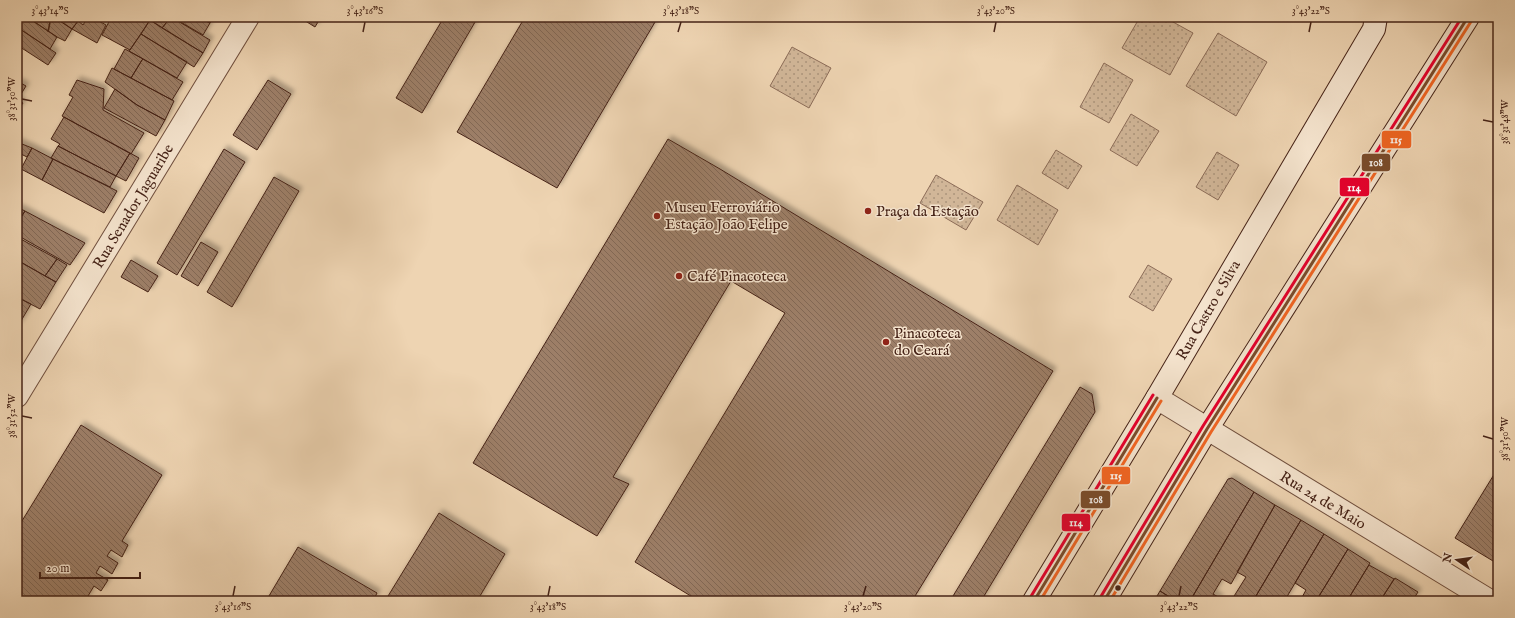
<svg xmlns="http://www.w3.org/2000/svg" width="1515" height="618" viewBox="0 0 1515 618" font-family="'IM FELL English',serif">
	<style>
		.green { fill: url(#green-dots); stroke: #8c6c58 }
		.building { fill: url(#building-back-hatch); stroke: #462317; filter: url(#shadow) }
		.lines { fill: none; stroke-linecap: round; stroke-linejoin: round }
		.street-casing { stroke: #704f3e; stroke-width: 24 }
		.secondary-casing { stroke: #462317; stroke-width: 24 }
		.street { stroke: #f4e3cd; stroke-width: 22 }
		.secondary { stroke: #f4e3cd; stroke-width: 22 }
		.bus-1-casing { stroke: #f4e3cd; stroke-width: 6 }
		.bus-2-casing { stroke: #f4e3cd; stroke-width: 6 }
		.bus-3-casing { stroke: #f4e3cd; stroke-width: 6 }
		.bus-1 { stroke: #7a4b2a; stroke-width: 3 }
		.bus-2 { stroke: #f26522; stroke-width: 3 }
		.bus-3 { stroke: #e4002b; stroke-width: 3 }
		.ticks { fill: none; stroke: #462317; stroke-width: 1.5 }
		.poi-dot { fill: #8f2418; stroke: #f4e3cd; stroke-width: 1.5 }
		.bus-dot { fill: #462317; stroke: #f4e3cd; stroke-width: 1.5 }
		.labels { text-anchor: middle; stroke-width: 3; stroke-linejoin: round; paint-order: stroke }
		.street-label { font-size: 15px; fill: #462317; stroke: #f4e3cd }
		.poi-label { font-size: 15px; fill: #462317; stroke: #f4e3cd; text-anchor: start }
		.line-badge { stroke: #f4e3cd; stroke-width: 1.5 }
		.badge-label { font-size: 11px; text-anchor: middle; font-weight: bold; fill: #fff }
		.neatline { fill: none; stroke: #462317; stroke-width: 1.5 }
		.ticks-label { font-size: 10px; text-anchor: middle; fill: #462317 }
	</style>
	<defs>
		<pattern id="green-dots" width="8" height="8" patternUnits="userSpaceOnUse"><rect width="8" height="8" fill="#d1b698"/><path d="M2 2h.1M6 6h.1" fill="none" stroke="#ab947b" stroke-width="1.8" stroke-linecap="round"/></pattern>
		<pattern id="building-back-hatch" width="6" height="6" patternUnits="userSpaceOnUse"><rect width="6" height="6" fill="#9d7f68"/><path d="M-1 5l2 2M0 0l6 6M5-1l2 2" fill="none" stroke="#826855"/></pattern>
		<filter id="shadow"><feDropShadow dx="3.5" dy="-3.5" stdDeviation="2" flood-color="#0004"/></filter>
	</defs>
	<rect width="100%" height="100%" fill="#eed4b2"/>
	<filter id="stains"><feTurbulence type="fractalNoise" baseFrequency=".005" numOctaves="4"/><feColorMatrix values="0 0 0 0 .2 0 0 0 0 .09 0 0 0 0 .02 0 0 0 .5 -.17"/></filter>
	<radialGradient id="worn" r=".72"><stop offset=".6" stop-color="#630" stop-opacity="0"/><stop offset="1" stop-color="#630" stop-opacity=".3"/></radialGradient>
	<path class="green" d="M1140,17H1164L1193,33L1170,75L1122,48Z
		M1218,33L1267,62L1236,116L1186,86Z
		M792,47L831,68L809,108L770,86Z
		M1104,63L1133,80L1109,123L1080,107Z
		M1131,114L1159,131L1137,166L1110,150Z
		M1056,150L1082,166L1068,189L1042,173Z
		M1217,152L1239,165L1218,200L1196,187Z
		M936,175L983,202L966,230L920,203Z
		M1017,185L1058,210L1038,245L997,220Z
		M1148,265L1172,279L1153,311L1129,297Z"/>
	<path class="building" d="M17,17H27L57,37L50,49L17,27Z
		M27,17H54L72,29L65,41L57,37Z
		M54,17H81L72,29Z
		M88,17H92L106,25L97,43L72,29L78,21L83,25Z
		M110,17H152L130,50L102,35L111,18Z
		M152,17H171L162,28L150,20Z
		M171,17L210,40L203,53L162,28Z
		M172,17H198L210,23L203,35Z
		M198,17H215L210,23Z
		M299,17H321L315,27Z
		M444,17H478L422,113L396,98Z
		M525,17H658L557,188L457,132Z
		M150,20L203,53L194,67L141,34Z
		M17,27L56,53L48,65L17,45Z
		M141,34L187,62L177,78L129,51Z
		M125,49L143,59L142,60L131,78L114,69Z
		M143,59L183,82L172,100L131,78L142,60Z
		M112,68L174,101L165,120L137,105L105,82Z
		M77,80L104,89L103,110L144,133L131,154L62,116L73,97L69,95Z
		M268,80L291,94L257,150L233,135Z
		M17,81L26,86L18,99H17Z
		M115,89L137,105L165,120L156,136L104,108Z
		M17,99L23,103L17,111Z
		M64,117L130,153L116,176L58,146L60,144L51,139Z
		M668,139L720,169L1053,371L912,601H699L635,562L785,313L731,281L613,477L629,484L597,536L473,463Z
		M17,141L22,144L17,152Z
		M22,144L32,148L27,157L17,152Z
		M58,146L116,176L110,187L51,158Z
		M32,148L53,159L42,180L21,169Z
		M224,149L245,162L177,275L157,263Z
		M130,153L139,158L126,181L116,176Z
		M53,159L117,191L104,213L42,180Z
		M274,177L299,191L232,307L207,292Z
		M17,207L25,211L17,223Z
		M25,211L85,243L70,265L17,235V224Z
		M17,237L57,259L45,276L17,260Z
		M201,242L218,252L198,286L181,276Z
		M57,259L67,265L56,282L45,276Z
		M17,260L56,282L40,309L17,297Z
		M131,260L158,276L148,292L121,277Z
		M19,298L31,304L18,326L17,302Z
		M1080,387L1092,394L1095,412L981,601H950Z
		M81,425L162,475L122,541L128,545L122,557L111,550L107,556L118,563L112,574L100,566L96,573L108,580L101,591L94,586L85,601H17V529Z
		M1498,468V564L1455,538Z
		M1232,478L1254,492L1190,601H1176L1160,591L1228,479Z
		M1254,492L1275,505L1231,584L1222,579L1213,594L1220,598L1218,601H1190Z
		M1275,505L1301,520L1253,601H1231L1246,577L1237,572Z
		M439,513L505,554L477,601H385Z
		M1301,520L1324,534L1285,600L1283,598L1281,601H1253Z
		M1324,534L1348,549L1316,601H1300L1306,590L1295,583Z
		M298,547L377,593L373,601H266Z
		M1348,549L1370,563L1347,601H1316Z
		M1369,565L1394,579L1380,601H1347Z
		M1395,578L1418,592L1412,601H1380Z
		M1160,591L1176,601H1154Z"/>
	<g class="lines">
		<defs>
			<path id="street" d="M17,396L248,17
				M1157,398L1490,601"/>
			<path id="secondary" d="M1034,601L1157,398L1374,29L1376,17
				M1104,601L1207,429L1468,17"/>
		</defs>
		<use href="#street" class="street-casing"/>
		<use href="#secondary" class="secondary-casing"/>
		<use href="#street" class="street"/>
		<use href="#secondary" class="secondary"/>
		<defs>
			<path id="bus-1" d="M1034,601L1157,398
				M1104,601L1207,429L1468,17"/>
			<path id="bus-2" d="M1040,601L1161,401
				M1110,601L1211,432L1472,20"/>
			<path id="bus-3" d="M1030,598L1153,395
				M1100,598L1203,426L1462,17"/>
		</defs>
		<use href="#bus-1" class="bus-1-casing"/>
		<use href="#bus-2" class="bus-2-casing"/>
		<use href="#bus-3" class="bus-3-casing"/>
		<use href="#bus-1" class="bus-1"/>
		<use href="#bus-2" class="bus-2"/>
		<use href="#bus-3" class="bus-3"/>
	</g>
	<path class="ticks" d="M48,32L50,22M363,32L365,22M678,32L681,22M994,32L996,22M1309,32L1311,22M22,99L32,101M1483,120L1493,122M22,416L32,418M1483,436L1493,439M233,596L235,586M548,596L550,586M863,596L866,586M1179,596L1181,586"/>
	<g class="poi-dot">
		<circle cx="868" cy="211" r="4"/>
		<circle cx="657" cy="216" r="4"/>
		<circle cx="679" cy="276" r="4"/>
		<circle cx="886" cy="342" r="4"/>
	</g>
	<circle class="bus-dot" cx="1118" cy="588" r="3.5"/>
	<g class="labels">
		<g class="street-label">
			<text transform="translate(133 206) rotate(-59)" y="5">Rua Senador Jaguaribe</text>
			<text transform="translate(1208 310) rotate(-60)" y="5">Rua Castro e Silva</text>
			<text transform="translate(1323 500) rotate(31)" y="5">Rua 24 de Maio</text>
		</g>
		<g class="poi-label">
			<text x="665" y="212">Museu Ferroviário<tspan x="665" dy="17">Estação João Felipe</tspan></text>
			<text x="876" y="216">Praça da Estação</text>
			<text x="687" y="281">Café Pinacoteca</text>
			<text x="894" y="338">Pinacoteca<tspan x="894" dy="17">do Ceará</tspan></text>
		</g>
	</g>
	<g class="line-badge">
		<rect x="1381" y="130" width="31" height="19" rx="4" fill="#f26522"/>
		<rect x="1361" y="153" width="30" height="19" rx="4" fill="#7a4b2a"/>
		<rect x="1339" y="177" width="31" height="20" rx="4" fill="#e4002b"/>
		<rect x="1101" y="466" width="30" height="19" rx="4" fill="#f26522"/>
		<rect x="1080" y="490" width="31" height="19" rx="4" fill="#7a4b2a"/>
		<rect x="1061" y="513" width="30" height="19" rx="4" fill="#e4002b"/>
	</g>
	<g class="badge-label">
		<text x="1396" y="143">115</text>
		<text x="1376" y="166">108</text>
		<text x="1354" y="191">114</text>
		<text x="1116" y="479">115</text>
		<text x="1096" y="503">108</text>
		<text x="1076" y="526">114</text>
	</g>
	<rect width="1515" height="618" fill="none" stroke="#eed4b2" stroke-width="44"/>
	<g transform="translate(1457 560) rotate(283)" stroke="#f4e3cd" stroke-width="3" paint-order="stroke">
	<path d="M0-3L7 15L0 10L-7 15Z" fill="#462317"/>
	<text y="-6" font-size="11" font-weight="bold" text-anchor="middle" fill="#462317">N</text>
	</g>
	<path d="M40 572v6h100v-6" fill="none" stroke="#462317" stroke-width="2"/>
	<text x="46" y="572" font-size="12" fill="#462317" stroke="#f4e3cd" stroke-width="3" paint-order="stroke">20 m</text>
	<rect x="22" y="22" width="1471" height="574" class="neatline"/>
	<g class="ticks-label">
		<text x="50" y="14">3°43'14"S</text>
		<text x="365" y="14">3°43'16"S</text>
		<text x="681" y="14">3°43'18"S</text>
		<text x="996" y="14">3°43'20"S</text>
		<text x="1311" y="14">3°43'22"S</text>
		<text transform="translate(11 99) rotate(-90)" y="4">38°31'50"W</text>
		<text transform="translate(1504 122) rotate(-90)" y="4">38°31'48"W</text>
		<text transform="translate(11 416) rotate(-90)" y="4">38°31'52"W</text>
		<text transform="translate(1504 439) rotate(-90)" y="4">38°31'50"W</text>
		<text x="233" y="610">3°43'16"S</text>
		<text x="548" y="610">3°43'18"S</text>
		<text x="863" y="610">3°43'20"S</text>
		<text x="1179" y="610">3°43'22"S</text>
	</g>
	<rect width="100%" height="100%" filter="url(#stains)"/>
	<rect width="100%" height="100%" fill="url(#worn)"/>
</svg>
